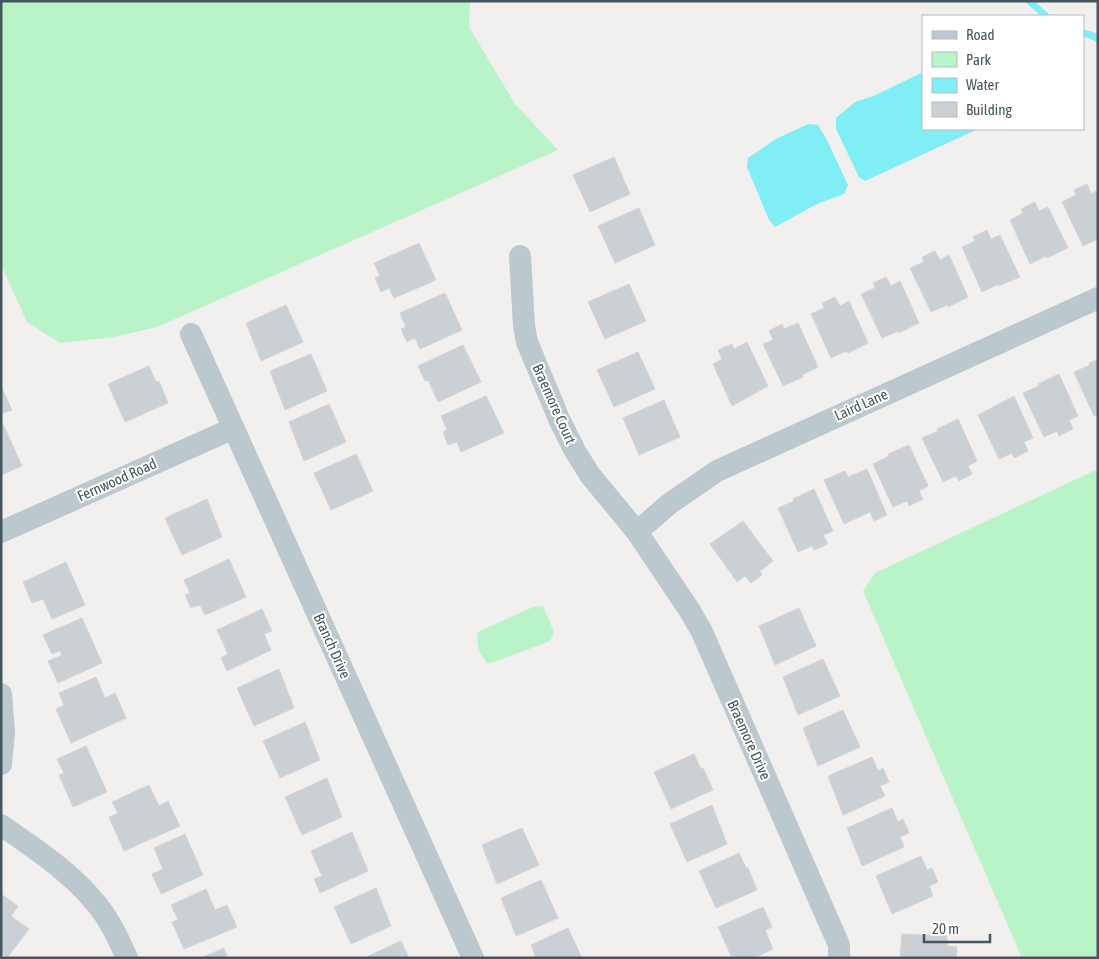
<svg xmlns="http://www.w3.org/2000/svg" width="1099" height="959" viewBox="0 0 1099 959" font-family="'Asap Condensed',sans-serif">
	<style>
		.green { fill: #b8f4c7 }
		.water { fill: #81eef6 }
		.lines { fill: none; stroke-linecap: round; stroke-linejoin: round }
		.stream { stroke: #81eef6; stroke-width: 7 }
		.building { fill: #cad0d4; stroke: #d2d6db }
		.minor { stroke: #bbc9cf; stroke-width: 22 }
		.labels { text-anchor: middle; stroke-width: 4; stroke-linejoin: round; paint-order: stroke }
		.street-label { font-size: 15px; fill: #45565e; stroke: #fff }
	</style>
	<rect width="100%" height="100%" fill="#f2efef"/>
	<path class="green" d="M1,1H470L469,27L515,104L558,150L157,327L114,337L60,343L27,322L1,265Z
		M1098,469V958H1022L863,591L875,573Z
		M543,606L554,632L550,641L491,663H487C479,652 476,646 478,632L533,607Z"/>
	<path class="water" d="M923,72V129H978L865,181L859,177L836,129V118L855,102L876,95Z
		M808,124L818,125L827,140L848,185L844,194L817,204L775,227L769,220L747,167L748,158L776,139Z"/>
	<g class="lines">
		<path class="stream" d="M1029,1L1046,16
			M1083,33L1091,35L1098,39"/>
	</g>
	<path class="building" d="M614,157L630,194L590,212L573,175Z
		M1087,184L1091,194L1098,190V239L1083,246L1062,202L1076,195L1074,190Z
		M1035,202L1039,211L1048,207L1068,248L1047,258L1046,256L1030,264L1010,220L1023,213L1021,209Z
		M639,208L655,245L615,263L598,226Z
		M987,230L991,239L1000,235L1020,277L999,286V284L982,292L962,247L975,241L973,237Z
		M419,243L436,280L394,298L389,288L381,292L375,278L380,276L374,263Z
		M935,251L940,260L949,255L968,297L948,307L947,305L931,312L910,268L924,262L922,257Z
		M886,277L891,286L900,281L919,323L899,333L898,331L882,338L861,294L875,288L873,283Z
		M629,284L646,321L605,339L588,302Z
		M445,293L462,330L420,349L415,338L407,342L401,329L406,327L400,313Z
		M835,297L840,306L849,301L868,343L848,353L847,351L831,358L811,314L824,308L822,303Z
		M286,305L303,342L261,361L246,323Z
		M798,323L818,367L802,375L803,377L783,386L763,344L773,340L769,331L782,324L784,329Z
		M747,342L768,386L732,406L713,364L722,359L718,350L732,344L734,349Z
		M463,345L481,382L438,402L428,380L425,381L418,366Z
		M638,352L655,389L614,407L597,370Z
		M311,354L327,391L285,410L270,371Z
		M1098,359V415L1094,416L1074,372L1090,365L1089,363Z
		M149,366L156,382L159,381L168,403L125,422L108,384Z
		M1059,374L1078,416L1069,420L1073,429L1059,436L1057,431L1044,437L1023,393L1039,386L1038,384Z
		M1,386L12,410L1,414Z
		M486,396L504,433L461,452L457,442L448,445L443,432L447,430L441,416Z
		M1014,396L1033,438L1024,442L1028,451L1014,458L1012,453L999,459L978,415Z
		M664,400L680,437L639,455L623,418Z
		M329,404L346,442L304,461L289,422Z
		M958,419L977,461L968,466L972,474L959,481L956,476L943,482L922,438L938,431L937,429Z
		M3,424L22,466L1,475V425Z
		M909,445L928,486L919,491L923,499L909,506L907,501L893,507L873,464L889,456L888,454Z
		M356,454L373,491L331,510L314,473Z
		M867,469L887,515L874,521L870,512L844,524L824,480L845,471L848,477Z
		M814,489L833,531L823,535L828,544L814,550L812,546L798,552L778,508L794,501L793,499Z
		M207,499L222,537L182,555L165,518Z
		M743,521L773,561L760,571L762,575L751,583L745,576L737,582L710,544Z
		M229,559L246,597L205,615L200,605L191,608L185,595L190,593L184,580Z
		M66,562L85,605L52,619L43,599L32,603L23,582Z
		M799,608L816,646L775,665L759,626Z
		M262,609L272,631L264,634L271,650L227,671L221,658L228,654L217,630Z
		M82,618L102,663L58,683L48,661L62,655L60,651L52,654L43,635Z
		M823,659L840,696L798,715L783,677Z
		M279,669L294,708L254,726L237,688Z
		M96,677L105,698L115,693L126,718L71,743L56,709L64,705L59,693Z
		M843,710L860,747L818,766L803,728Z
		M305,722L320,760L280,778L263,741Z
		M86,746L107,792L73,807L59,775L64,773L57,759Z
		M694,754L701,769L703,768L713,790L671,809L654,772Z
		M872,757L878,771L883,768L889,782L880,786L885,796L843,815L828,776Z
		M327,778L342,817L302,835L285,797Z
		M149,785L159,806L168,801L180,826L124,851L109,817L118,813L112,802Z
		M712,805L727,844L687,862L670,824Z
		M892,808L898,822L903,819L909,833L900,837L904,847L862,866L847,828Z
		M522,828L539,865L497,884L482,845Z
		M352,832L368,871L320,893L314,879L322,876L311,851Z
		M185,834L203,875L161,894L152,874L163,869L154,848Z
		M739,853L746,868H748L757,890L716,908L699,871Z
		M921,856L927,870L932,868L938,882L929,886L933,896L892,914L876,876Z
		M541,880L558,918L516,936L501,898Z
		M376,888L391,926L351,944L334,907Z
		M206,889L215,910L227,905L237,927L184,949L172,922L178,920L171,905Z
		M1,894L18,906L11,916L29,929L7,958L1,953Z
		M763,907L772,927L765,930L773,949L754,958H732L718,927Z
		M568,928L582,958H536L531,945Z
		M902,934L947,936V946L957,947L956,958H900Z
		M401,941L409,958H364Z
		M224,948L228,958H201Z"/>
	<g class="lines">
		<path class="minor" d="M520,256L524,326L527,342L559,419L575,451L590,475L637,532L690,611L702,632L839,945V958
			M191,334L473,958
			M1,532L234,428
			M637,532L669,504L717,471L1098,298
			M1,694L4,732L1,764
			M1,825C34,848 68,870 94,901C109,918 118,938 127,958"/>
	</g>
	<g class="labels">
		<g class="street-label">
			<text transform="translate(554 404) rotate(66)" y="5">Braemore Court</text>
			<text transform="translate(861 405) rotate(-24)" y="5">Laird Lane</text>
			<text transform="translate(117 480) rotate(-24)" y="5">Fernwood Road</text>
			<text transform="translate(332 646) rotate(66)" y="5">Branch Drive</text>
			<text transform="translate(749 740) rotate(66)" y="5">Braemore Drive</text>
		</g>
	</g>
	<rect width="1099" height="959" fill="none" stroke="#45565e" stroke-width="5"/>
	<rect x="922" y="15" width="162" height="115" fill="#ffffff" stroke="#b5bbbf"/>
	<rect x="932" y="31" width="25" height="8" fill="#bbc9cf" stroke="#b5bbbf"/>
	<text x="966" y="40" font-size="15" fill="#45565e">Road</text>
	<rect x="932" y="52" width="25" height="15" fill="#b8f4c7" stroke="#b5bbbf"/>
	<text x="966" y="65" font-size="15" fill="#45565e">Park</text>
	<rect x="932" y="78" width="25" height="15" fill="#81eef6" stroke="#b5bbbf"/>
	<text x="966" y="90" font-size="15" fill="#45565e">Water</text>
	<rect x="932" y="102" width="25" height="15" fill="#cad0d4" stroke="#b5bbbf"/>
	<text x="966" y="115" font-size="15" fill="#45565e">Building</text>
	<path d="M924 934v8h66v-8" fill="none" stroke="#45565e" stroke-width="2.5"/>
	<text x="932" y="934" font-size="15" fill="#45565e" stroke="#ffffff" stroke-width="4" paint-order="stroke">20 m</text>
</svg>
